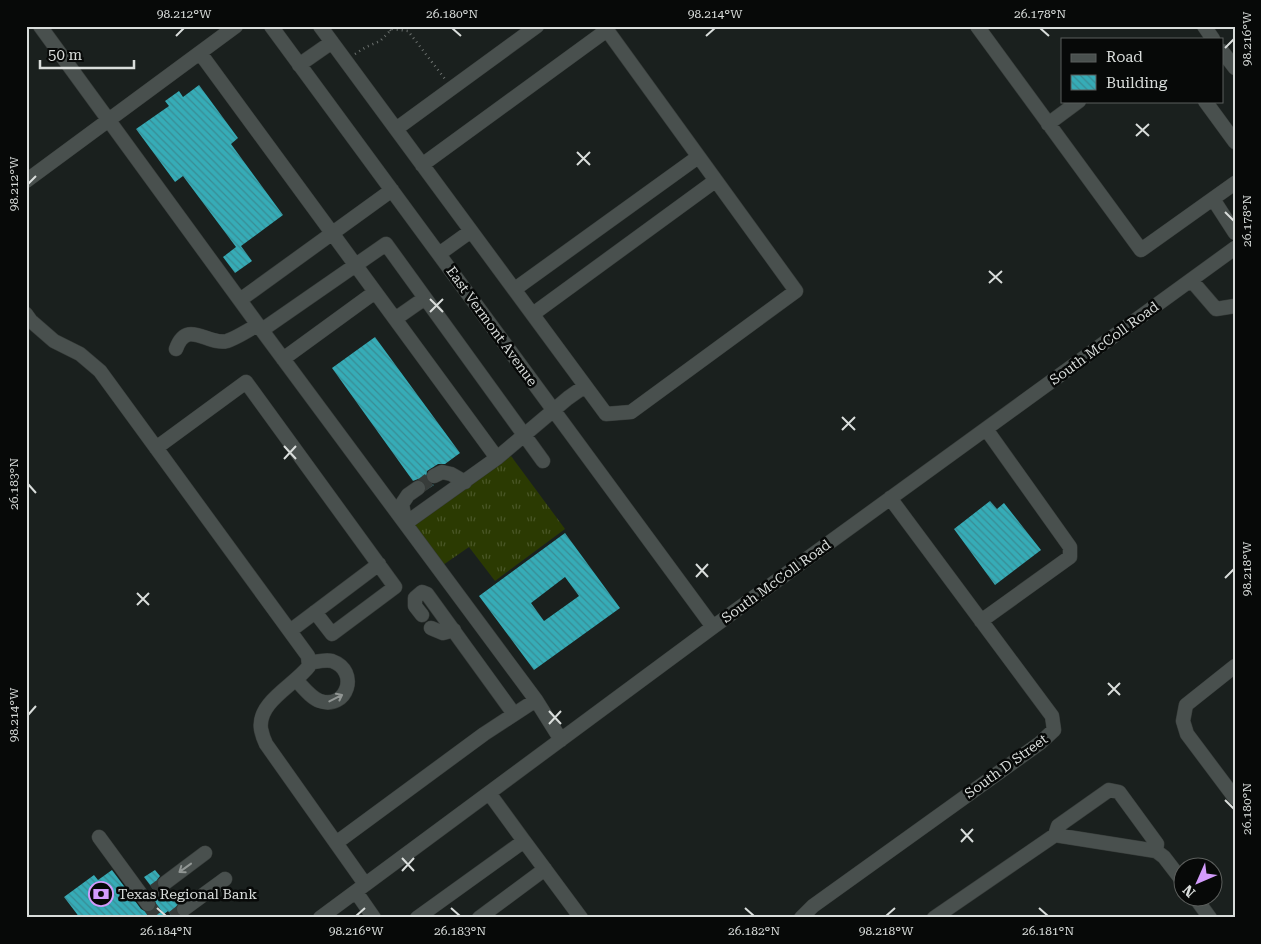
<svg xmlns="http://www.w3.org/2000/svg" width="1261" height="944" viewBox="0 0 1261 944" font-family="'Roboto Serif',serif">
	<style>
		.grass { fill: url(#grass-tufts) }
		.building { fill: url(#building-back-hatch); fill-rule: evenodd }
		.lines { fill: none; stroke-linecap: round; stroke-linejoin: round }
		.minor-tunnel { stroke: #373c3a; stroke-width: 14; stroke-dasharray: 14 7; stroke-linecap: butt }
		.minor-casing { stroke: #383d3b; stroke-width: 15 }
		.path { stroke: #6c716f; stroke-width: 2.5; stroke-dasharray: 1 4; stroke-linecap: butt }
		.minor { stroke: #49504e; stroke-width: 14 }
		.oneway { stroke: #919694 }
		.ticks { fill: none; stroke: #d9dddb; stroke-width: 2 }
		.labels { text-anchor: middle; stroke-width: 5; stroke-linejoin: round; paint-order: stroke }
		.street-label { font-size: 14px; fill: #d9dddb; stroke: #070908 }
		.poi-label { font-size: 14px; fill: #d9dddb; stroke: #070908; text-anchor: start }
		.neatline { fill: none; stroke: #d9dddb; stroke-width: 2 }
		.ticks-label { font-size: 12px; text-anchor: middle; fill: #d9dddb }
	</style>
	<defs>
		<pattern id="grass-tufts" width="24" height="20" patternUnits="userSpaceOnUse" patternTransform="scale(1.25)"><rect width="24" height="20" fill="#2b3a02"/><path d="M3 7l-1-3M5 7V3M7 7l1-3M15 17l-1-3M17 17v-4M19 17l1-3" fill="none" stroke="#495626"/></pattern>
		<pattern id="building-back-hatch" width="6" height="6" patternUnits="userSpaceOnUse" patternTransform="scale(1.25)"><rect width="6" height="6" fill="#36acb7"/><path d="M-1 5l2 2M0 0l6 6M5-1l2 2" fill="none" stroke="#398c94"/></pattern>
	</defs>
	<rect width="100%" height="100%" fill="#1a201e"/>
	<path class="grass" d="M511,456L565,529L495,581L469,547L443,565L413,525Z"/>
	<path class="building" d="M199,85L238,138L231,144L283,215L241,246L252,261L235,273L223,257L236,247L183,176L175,182L136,129L169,106L165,101L179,91L183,97Z
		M375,337L460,453L445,464H438L427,471L426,479L429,483L434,485L426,490L425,483L422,480L418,479L413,481L332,368Z
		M990,501L997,509L1004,503L1041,550L995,585L954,529Z
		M565,533L620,608L534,670L479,596ZM565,577L579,596L544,621L531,603Z
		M112,870L141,909L148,913L156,908L155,899L159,897L144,877L155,870L160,876L157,880L158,888L162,891L170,890L179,902L175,909L177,915L181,917L189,916L190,918H173L168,911L159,918H80L64,897L94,875L98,880Z"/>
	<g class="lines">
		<path class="minor-tunnel" d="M418,488L434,476
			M154,891L165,883
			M148,904L158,918
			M173,918L184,909"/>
		<defs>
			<path id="minor" d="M40,26L258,325L536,700L561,740
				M271,26L713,627
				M320,26L606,414L631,412L796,291L604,26
				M977,26L1141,250L1235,183
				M1204,26L1213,39
				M1222,51L1235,68
				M200,53L497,458
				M299,65L332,42
				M1205,101L1235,142
				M1048,124L1079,101
				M396,129L537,26
				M422,165L607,30
				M26,181L236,26
				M1213,199L1235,233
				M439,254L471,231
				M1191,280L1216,309L1235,306
				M515,289L698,157
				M240,300L392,190
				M26,314L31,321L54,341L80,354L100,371L308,656L309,666C295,685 257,702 261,729C262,734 264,740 266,744L365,884
				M533,314L715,181
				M395,319L425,298
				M262,330L386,244L543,461
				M176,349C187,318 208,346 227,341C237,338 248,330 258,325
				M283,359L375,292
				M156,448L246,382L395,587L332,634L315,612
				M434,476L442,472L451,474L465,482
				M405,520L402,504L408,495L418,488
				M406,523L497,458L568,398L585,386
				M422,615L415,606V598L422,592L427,594L514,714
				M981,621L1070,557V547L986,429
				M431,628L443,633L454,630
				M290,631L379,564
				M1235,666L1186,705L1183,721L1187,734L1235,798
				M296,680C303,687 311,698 320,701C347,710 360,671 332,661C325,659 316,662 309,663
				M99,837L148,904
				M524,841L581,918
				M336,843L484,734L536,700
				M1156,851L1164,857L1184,883
				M165,883L205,853
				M356,892L374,918
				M1194,896L1210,918
				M184,909L225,879
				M320,918L713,627L1235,248
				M417,918L524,841L489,793
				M479,918L545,869
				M801,918L813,906L1040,743L1054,730L1052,716L890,498
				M934,918L1055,835L1058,826L1109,790L1119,792L1157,844L1156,851L1055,835"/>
		</defs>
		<use href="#minor" class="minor-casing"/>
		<path class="path" d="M387,26L391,31
			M355,54L366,47L380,41L392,29L408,31L445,79"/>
		<use href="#minor" class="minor"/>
	</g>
	<defs><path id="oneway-shaft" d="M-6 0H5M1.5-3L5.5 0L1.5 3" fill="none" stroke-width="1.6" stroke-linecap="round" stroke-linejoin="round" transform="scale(1.25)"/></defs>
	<g class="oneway">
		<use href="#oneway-shaft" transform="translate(336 698) rotate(-27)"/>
		<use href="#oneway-shaft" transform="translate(185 868) rotate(144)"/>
	</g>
	<path class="ticks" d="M452,28L461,36M1040,28L1049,36M176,36L184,28M706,36L715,28M1225,48L1234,39M1136,124L1149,136M1136,136L1149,124M577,152L590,165M577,165L590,152M28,184L36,176M1225,212L1234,221M989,271L1002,283M989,283L1002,271M430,299L443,312M430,312L443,299M842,417L855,430M842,430L855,417M284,446L296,459M284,459L296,446M28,484L36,493M696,564L708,577M696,577L708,564M1225,578L1234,569M137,593L149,605M137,605L149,593M1108,683L1120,695M1108,695L1120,683M549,711L561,724M28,715L36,706M549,724L561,711M1225,800L1234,809M961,829L973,842M961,842L973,829M402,858L414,871M402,871L414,858M157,908L166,916M451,908L460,916M745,908L754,916M1039,908L1048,916M356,916L365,908M886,916L895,908"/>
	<defs>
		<symbol id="bank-ring" viewBox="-11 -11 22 22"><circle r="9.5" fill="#070908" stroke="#d39cfc" stroke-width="1.5"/><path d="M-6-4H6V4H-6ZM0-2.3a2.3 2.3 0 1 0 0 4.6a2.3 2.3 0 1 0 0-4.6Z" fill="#d39cfc"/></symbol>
	</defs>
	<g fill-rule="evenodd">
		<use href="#bank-ring" x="87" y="880" width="28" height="28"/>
	</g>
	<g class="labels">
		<g class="street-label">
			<text transform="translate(492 326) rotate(54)" y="5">East Vermont Avenue</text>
			<text transform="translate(1104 343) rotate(-36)" y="5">South McColl Road</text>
			<text transform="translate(776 581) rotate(-36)" y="5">South McColl Road</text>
			<text transform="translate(1006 766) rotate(-36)" y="5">South D Street</text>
		</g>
		<g class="poi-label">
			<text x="118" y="899">Texas Regional Bank</text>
		</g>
	</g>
	<rect width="1261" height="944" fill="none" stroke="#070908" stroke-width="55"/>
	<rect x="1061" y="38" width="162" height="65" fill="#070908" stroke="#5b5e5c"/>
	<rect x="1071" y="54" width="25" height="8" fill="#49504e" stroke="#5b5e5c"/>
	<text x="1106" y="62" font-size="15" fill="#d9dddb">Road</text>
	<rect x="1071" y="75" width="25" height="15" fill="url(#building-back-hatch)" stroke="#5b5e5c"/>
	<text x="1106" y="88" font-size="15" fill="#d9dddb">Building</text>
	<g transform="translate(1198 882) rotate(225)"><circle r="24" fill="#070908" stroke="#5b5e5c"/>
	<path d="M0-4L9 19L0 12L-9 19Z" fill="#d39cfc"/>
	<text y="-8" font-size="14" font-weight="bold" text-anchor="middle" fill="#d9dddb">N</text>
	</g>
	<path d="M40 60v8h94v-8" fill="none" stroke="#d9dddb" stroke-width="2.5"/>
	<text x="48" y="60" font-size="15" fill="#d9dddb" stroke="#070908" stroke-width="4" paint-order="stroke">50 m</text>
	<rect x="28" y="28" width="1206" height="888" class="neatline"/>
	<g class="ticks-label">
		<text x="184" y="18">98.212°W</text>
		<text x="452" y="18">26.180°N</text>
		<text x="715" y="18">98.214°W</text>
		<text x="1040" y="18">26.178°N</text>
		<text transform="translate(1247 39) rotate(-90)" y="4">98.216°W</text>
		<text transform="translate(14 184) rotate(-90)" y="4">98.212°W</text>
		<text transform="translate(1247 221) rotate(-90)" y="4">26.178°N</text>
		<text transform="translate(14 484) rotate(-90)" y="4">26.183°N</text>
		<text transform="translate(1247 569) rotate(-90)" y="4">98.218°W</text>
		<text transform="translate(14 715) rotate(-90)" y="4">98.214°W</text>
		<text transform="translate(1247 809) rotate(-90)" y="4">26.180°N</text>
		<text x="166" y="935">26.184°N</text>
		<text x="356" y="935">98.216°W</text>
		<text x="460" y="935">26.183°N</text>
		<text x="754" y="935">26.182°N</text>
		<text x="886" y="935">98.218°W</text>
		<text x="1048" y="935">26.181°N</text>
	</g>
</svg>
